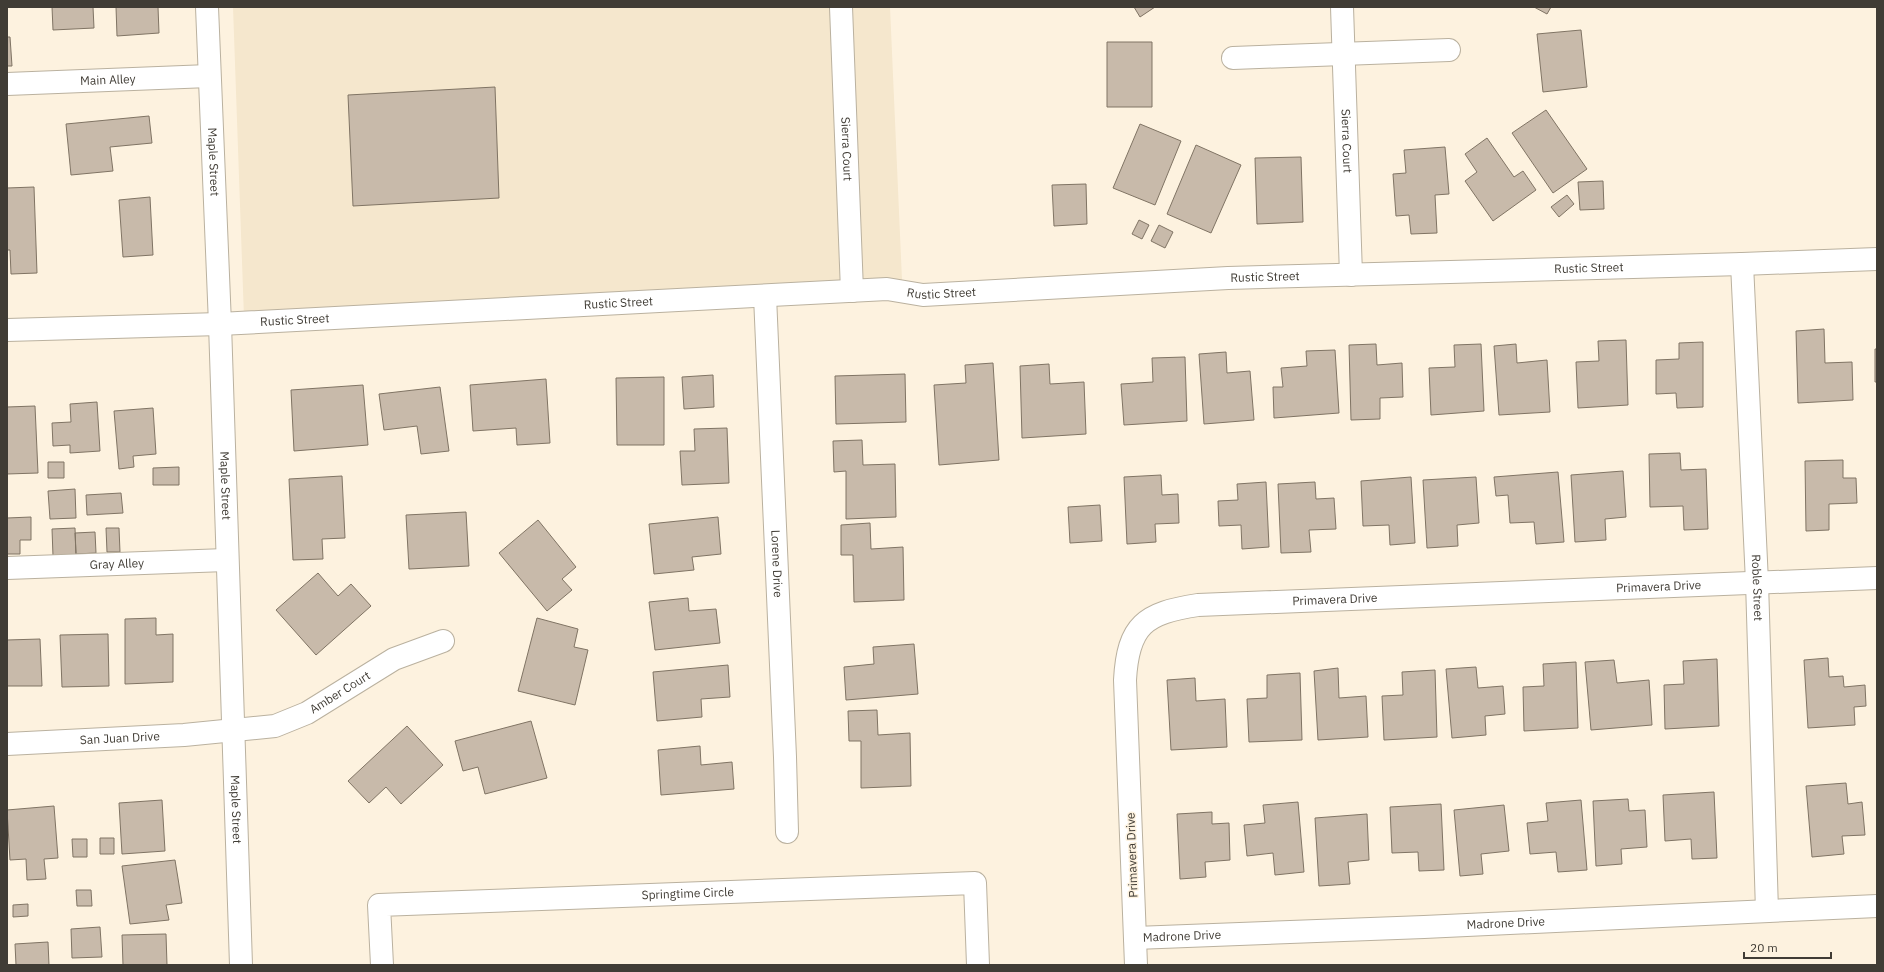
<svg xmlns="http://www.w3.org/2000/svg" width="1884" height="972" viewBox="0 0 1884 972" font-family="'IBM Plex Sans',sans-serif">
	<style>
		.built { fill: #f5e7cd }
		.building { fill: #c8baaa; stroke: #807464 }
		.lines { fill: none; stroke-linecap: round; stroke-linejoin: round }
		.minor-casing { stroke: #bab19f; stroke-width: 24 }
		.minor { stroke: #fff; stroke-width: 22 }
		.labels { text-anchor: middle; stroke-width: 3; stroke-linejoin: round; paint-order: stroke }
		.street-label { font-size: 12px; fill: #403c35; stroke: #fdf2df }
	</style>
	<rect width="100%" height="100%" fill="#fdf2df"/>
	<path class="built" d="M233,7H890L902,280L244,318Z"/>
	<path class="building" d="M52,7H93L94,28L53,30Z
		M116,7H158L159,33L117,36Z
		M1134,7H1155L1140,17Z
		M1534,7H1551L1547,14Z
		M1581,30L1587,87L1543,92L1537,34Z
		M7,37H10L12,66H7Z
		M1107,42H1152V107H1107Z
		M495,87L499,198L353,206L348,95Z
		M1546,110L1587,169L1553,193L1512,133Z
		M149,116L152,143L110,147L113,171L71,175L66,124Z
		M1140,124L1181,141L1155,205L1113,188Z
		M1487,138L1514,177L1523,171L1536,190L1493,221L1465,181L1477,172L1465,154Z
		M1196,145L1241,165L1211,233L1167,214Z
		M1445,147L1449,194L1435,195L1437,233L1411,234L1409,215L1396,216L1393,174L1406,173L1404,150Z
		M1301,157L1303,222L1257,224L1255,158Z
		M1603,181L1604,209L1580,210L1578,182Z
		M1086,184L1087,224L1054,226L1052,185Z
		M34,187L37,273L11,274L10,250H7V188Z
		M1567,195L1574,204L1559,217L1551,207Z
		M150,197L153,255L123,257L119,200Z
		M1139,220L1149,225L1142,239L1132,234Z
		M1159,225L1173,232L1165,248L1151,241Z
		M1824,329L1825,363L1852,362L1853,400L1798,403L1796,331Z
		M1626,340L1628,405L1578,408L1576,362L1599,361L1598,341Z
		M1703,342V407L1677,408L1676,393L1656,394V360L1679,359V343Z
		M1376,344L1377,365L1402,363L1403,397L1380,398V419L1351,420L1349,345Z
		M1481,344L1484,411L1431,415L1429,368L1455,367L1454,345Z
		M1516,344L1517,363L1547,360L1550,412L1499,415L1494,346Z
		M1875,349H1877V382H1875Z
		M1335,350L1339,413L1274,418L1273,387H1283L1281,368L1307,366L1306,351Z
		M1226,352L1227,373L1250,371L1254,420L1204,424L1199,354Z
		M1185,357L1187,421L1124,425L1121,384L1153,382L1152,358Z
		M993,363L999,460L939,465L934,385L966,383L965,365Z
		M1049,364L1050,384L1084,382L1086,434L1022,438L1020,366Z
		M905,374L906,422L836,424L835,376Z
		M713,375L714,407L684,409L682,377Z
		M664,377V445H617L616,378Z
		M546,379L550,443L517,445L516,428L473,431L470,385Z
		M363,385L368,445L294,451L291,390Z
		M440,387L449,451L421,454L417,426L384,430L379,394Z
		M97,402L100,451L70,453V445L53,446L52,423L71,422L70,404Z
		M35,406L38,473L7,474V407Z
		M153,408L156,454L133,456L134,467L119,469L114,411Z
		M727,428L729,483L682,485L680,451H695L694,429Z
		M862,440L863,465L895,464L896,517L846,519V471L834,472L833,441Z
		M1680,453L1681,470L1706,469L1708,529L1684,530L1683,506L1650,507L1649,454Z
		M1843,460V478H1856L1857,503L1829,504V530L1806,531L1805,461Z
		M48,462H64V478H48Z
		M179,467V485H153V468Z
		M1623,471L1626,517L1605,519L1606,540L1575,542L1571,475Z
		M1558,472L1564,542L1536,544L1534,522L1510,523L1508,495L1496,496L1494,477Z
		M1161,475L1162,495L1178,494L1179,523L1155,524L1156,542L1127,544L1124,477Z
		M342,476L345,538L322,539L323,559L293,560L289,479Z
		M1411,477L1415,543L1390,545L1389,525L1363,526L1361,481Z
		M1476,477L1479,523L1457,525L1458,546L1427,548L1423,480Z
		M1266,482L1269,547L1242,549L1241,525L1219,526L1218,501L1238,500L1237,484Z
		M1315,482L1316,499L1334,498L1336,529L1309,530L1311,552L1281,553L1278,484Z
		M75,489L76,518L50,519L48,491Z
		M121,493L123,513L87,515L86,495Z
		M1100,505L1102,541L1070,543L1068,507Z
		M466,512L469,566L409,569L406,515Z
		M31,517V540H20V554H7V518Z
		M718,517L721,554L692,557L694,570L654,574L649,524Z
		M538,520L576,567L562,579L572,590L547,611L499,553Z
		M870,523L871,549L903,547L904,600L854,602L853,555H841V525Z
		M75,528L76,555L53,556L52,529Z
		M106,528H119L120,552H107Z
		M95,532L96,553L76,554L75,533Z
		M318,573L338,596L351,584L371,606L316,655L276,610Z
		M688,598L689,611L716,609L720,643L655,650L649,602Z
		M156,618V635L173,634V682L125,684V619Z
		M537,618L578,629L574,647L588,650L575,705L518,691Z
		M108,634L109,686L62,687L60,635Z
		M40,639L42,686H7V640Z
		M914,644L918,694L846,700L844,667L874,664L873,647Z
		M1828,658L1829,677L1843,676L1844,687L1865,685L1866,706L1854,707L1855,725L1808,728L1804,660Z
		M1717,659L1719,726L1665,729L1664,685L1684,684L1683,661Z
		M1614,660L1617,683L1649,680L1652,725L1591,730L1585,662Z
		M1576,662L1578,728L1524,731L1523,687L1544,686L1543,664Z
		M728,665L730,697L701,699L702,717L657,721L653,672Z
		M1476,667L1478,688L1503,686L1505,714L1485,716L1486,735L1452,738L1446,669Z
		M1338,668L1339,698L1366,696L1368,737L1318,740L1314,671Z
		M1435,670L1437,737L1384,740L1382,696L1403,695L1402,672Z
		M1300,673L1302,740L1249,742L1247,699L1267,698V675Z
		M1195,678L1196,701L1225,699L1227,747L1171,750L1167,680Z
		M877,710L878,735L910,733L911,786L861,788V741H849L848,711Z
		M531,721L547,778L485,794L478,767L463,771L455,741Z
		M407,726L443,765L401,804L386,787L369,803L348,781Z
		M700,746L701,765L732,762L734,789L661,795L658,750Z
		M1846,783L1848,804L1862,802L1865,835L1842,836L1844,854L1812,857L1806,786Z
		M1714,792L1717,858L1692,859L1691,839L1665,841L1663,795Z
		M1628,799L1629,811L1645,810L1647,847L1621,849L1622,864L1596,866L1593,801Z
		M162,800L165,851L122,854L119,803Z
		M1581,800L1587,870L1558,872L1556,852L1530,854L1527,823L1548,821L1546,803Z
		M1298,802L1304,872L1275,875L1273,853L1247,856L1244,825L1265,823L1263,805Z
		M1441,804L1444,870L1419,871L1418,852L1392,853L1390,807Z
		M1504,805L1509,851L1481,854L1483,874L1460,876L1454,810Z
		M54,806L58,858L44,859L46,879L27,880L26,859L10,860L7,810Z
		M1212,812V824L1229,823L1230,860L1205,862L1206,877L1180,879L1177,814Z
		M1367,814L1369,860L1348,862L1350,884L1319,886L1315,818Z
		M100,838H114V854H100Z
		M72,839H87V857H73Z
		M175,860L182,903L166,905L169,920L130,924L122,866Z
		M76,890H91L92,906H77Z
		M28,904V916L13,917V905Z
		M100,927L102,957L72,958L71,929Z
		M166,934L167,965H123L122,935Z
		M48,942L49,965H16L15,944Z"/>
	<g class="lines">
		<defs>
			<g id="minor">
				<path id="s1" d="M207,7L220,324L241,965"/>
				<path id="s2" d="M841,7L852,291"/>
				<path id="s3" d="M1342,7L1351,275"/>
				<path d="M1233,58L1449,50"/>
				<path id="s4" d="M7,84L209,76"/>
				<path id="s5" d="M1742,264L1757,582L1767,911"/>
				<path id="s6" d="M765,296L785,757L787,832"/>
				<path id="s7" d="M7,330L220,324L887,289L923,295L1228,278L1742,264L1877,259"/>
				<path id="s8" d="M7,568L226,560"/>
				<path id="s9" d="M7,744L184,735L275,726L307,713L394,659L443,641"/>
				<path id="s10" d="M1135,938L1424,927L1877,906"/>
				<path id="s11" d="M382,965L379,905L975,883L978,965"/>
				<path id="s12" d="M1136,965L1125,680C1128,625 1145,613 1198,605L1877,578"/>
			</g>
		</defs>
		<use href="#minor" class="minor-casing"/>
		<use href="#minor" class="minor"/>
	</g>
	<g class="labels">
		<g class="street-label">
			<text dy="4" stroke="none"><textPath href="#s4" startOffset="101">Main Alley</textPath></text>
			<text dy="4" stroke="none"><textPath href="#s3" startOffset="134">Sierra Court</textPath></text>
			<text dy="4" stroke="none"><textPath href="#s2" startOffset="142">Sierra Court</textPath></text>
			<text dy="4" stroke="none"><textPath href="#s1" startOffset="155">Maple Street</textPath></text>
			<text dy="4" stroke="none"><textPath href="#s7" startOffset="1584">Rustic Street</textPath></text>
			<text dy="4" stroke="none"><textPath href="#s7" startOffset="1260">Rustic Street</textPath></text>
			<text dy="4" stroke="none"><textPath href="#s7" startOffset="936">Rustic Street</textPath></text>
			<text dy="4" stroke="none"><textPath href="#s7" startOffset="612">Rustic Street</textPath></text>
			<text dy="4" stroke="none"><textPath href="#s7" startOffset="288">Rustic Street</textPath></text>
			<text dy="4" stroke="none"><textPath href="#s1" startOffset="479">Maple Street</textPath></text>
			<text dy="4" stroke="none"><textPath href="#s8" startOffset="110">Gray Alley</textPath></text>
			<text dy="4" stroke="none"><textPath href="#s6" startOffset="268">Lorene Drive</textPath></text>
			<text dy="4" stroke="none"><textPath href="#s12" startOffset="865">Primavera Drive</textPath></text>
			<text dy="4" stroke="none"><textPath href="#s5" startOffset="324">Roble Street</textPath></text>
			<text dy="4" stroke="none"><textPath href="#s12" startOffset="541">Primavera Drive</textPath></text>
			<text dy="4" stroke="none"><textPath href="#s9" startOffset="342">Amber Court</textPath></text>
			<text dy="4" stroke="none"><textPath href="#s9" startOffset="113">San Juan Drive</textPath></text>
			<text dy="4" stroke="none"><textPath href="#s1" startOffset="803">Maple Street</textPath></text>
			<text transform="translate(1132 855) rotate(-92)" y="4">Primavera Drive</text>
			<text dy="4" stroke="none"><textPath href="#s11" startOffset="369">Springtime Circle</textPath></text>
			<text dy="4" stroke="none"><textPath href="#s10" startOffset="371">Madrone Drive</textPath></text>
			<text dy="4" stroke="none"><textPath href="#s10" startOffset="47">Madrone Drive</textPath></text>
		</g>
	</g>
	<rect width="1884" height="972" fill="none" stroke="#403c35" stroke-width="16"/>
	<path d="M1744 952v6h87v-6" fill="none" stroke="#403c35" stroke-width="2"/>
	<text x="1750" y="952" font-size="12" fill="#403c35" stroke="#fdf2df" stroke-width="3" paint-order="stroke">20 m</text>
</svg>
